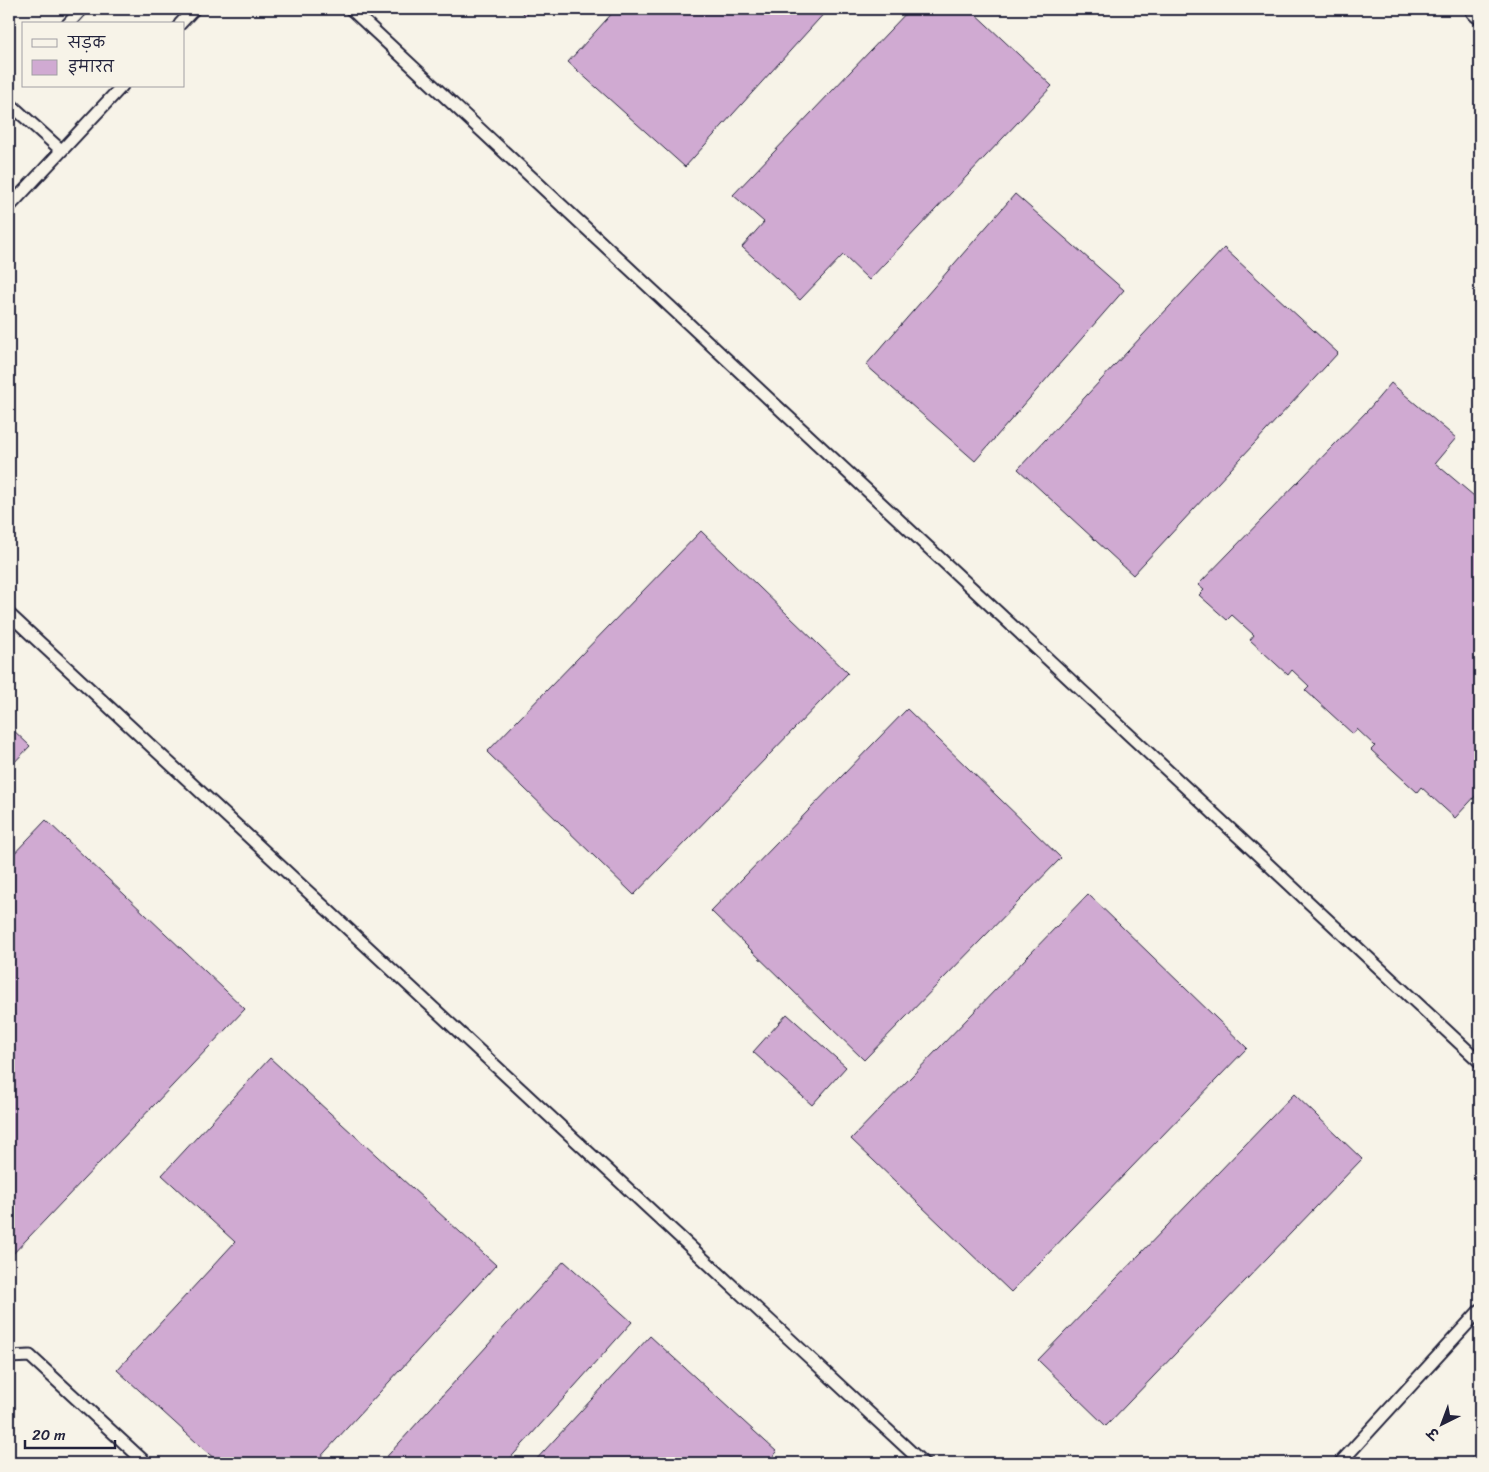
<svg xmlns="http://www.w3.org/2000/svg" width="1489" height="1472" viewBox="0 0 1489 1472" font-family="Sriracha,'Playpen Sans Deva',sans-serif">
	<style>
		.building { fill: #d0aad2; stroke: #22223b }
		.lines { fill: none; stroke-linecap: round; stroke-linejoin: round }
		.service-casing { stroke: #22223b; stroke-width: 15 }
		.minor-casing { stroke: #22223b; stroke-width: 28 }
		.service { stroke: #f7f3e8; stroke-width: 11 }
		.minor { stroke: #f7f3e8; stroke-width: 24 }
	</style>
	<rect width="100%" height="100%" fill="#f7f3e8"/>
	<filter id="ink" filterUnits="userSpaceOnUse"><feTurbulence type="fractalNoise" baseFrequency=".02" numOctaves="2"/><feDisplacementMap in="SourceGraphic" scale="10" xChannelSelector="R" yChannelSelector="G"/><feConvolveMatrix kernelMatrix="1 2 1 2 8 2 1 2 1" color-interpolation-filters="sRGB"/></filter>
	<g filter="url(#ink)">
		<path class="building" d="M519,9H533L526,16Z
			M616,9H828L685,167L568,62Z
			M910,9H970L1052,86L869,280L843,255L800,300L742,247L764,222L733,195Z
			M1015,194L1124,290L975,461L866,365Z
			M1224,248L1338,353L1133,575L1018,469Z
			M1391,383L1456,438L1435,463L1480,501V791L1455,818L1421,787L1417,792L1371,750L1375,746L1357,729L1353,734L1305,690L1309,686L1292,670L1288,675L1250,640L1254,635L1232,615L1227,620L1199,595L1204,590L1198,585L1368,410Z
			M701,531L848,673L634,895L487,752Z
			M907,709L1061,858L864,1060L711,911Z
			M9,726L30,746L9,768Z
			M46,820L245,1009L10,1257L9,1255V859Z
			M1088,894L1247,1048L1011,1292L851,1139Z
			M787,1014L846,1067L812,1105L753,1052Z
			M270,1058L496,1265L315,1463H219L117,1370L235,1242L162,1175Z
			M1294,1094L1362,1159L1106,1426L1038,1360Z
			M564,1261L632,1322L506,1463H381Z
			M650,1336L777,1452L767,1463H533Z
			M1479,1451L1480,1452V1463H1467Z"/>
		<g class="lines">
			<defs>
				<path id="service" d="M351,9L1480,1062
					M68,24L82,9
					M180,24L194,9
					M9,103L61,150
					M9,207L122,86
					M9,614L923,1463
					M9,1357L30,1356L146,1463
					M1340,1463L1480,1310"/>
				<path id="minor" d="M1478,9L1480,11"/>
			</defs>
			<use href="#service" class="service-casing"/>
			<use href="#minor" class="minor-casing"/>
			<use href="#service" class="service"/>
			<use href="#minor" class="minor"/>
		</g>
	</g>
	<rect width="1489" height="1472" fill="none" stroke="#f7f3e8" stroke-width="30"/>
	<rect x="15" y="15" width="1459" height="1442" fill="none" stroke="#22223b" stroke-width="2" filter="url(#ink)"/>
	<rect x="22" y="22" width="162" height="65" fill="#f7f3e8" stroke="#a29fa3"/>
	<rect x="32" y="39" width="25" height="8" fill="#f7f3e8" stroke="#a29fa3"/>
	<text x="68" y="48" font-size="15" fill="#22223b">सड़क</text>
	<rect x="32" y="60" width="25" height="15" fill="#d0aad2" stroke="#a29fa3"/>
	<text x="68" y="72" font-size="15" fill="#22223b">इमारत</text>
	<g transform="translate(1442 1424) rotate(222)" stroke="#f7f3e8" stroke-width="4" paint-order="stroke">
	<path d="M0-4L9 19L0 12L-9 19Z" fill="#22223b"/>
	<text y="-8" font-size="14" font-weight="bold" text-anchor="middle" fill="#22223b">उ</text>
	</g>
	<path d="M25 1440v8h90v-8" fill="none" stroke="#22223b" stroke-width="2.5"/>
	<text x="32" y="1440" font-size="15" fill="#22223b" stroke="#f7f3e8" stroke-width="4" paint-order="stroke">20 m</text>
</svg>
